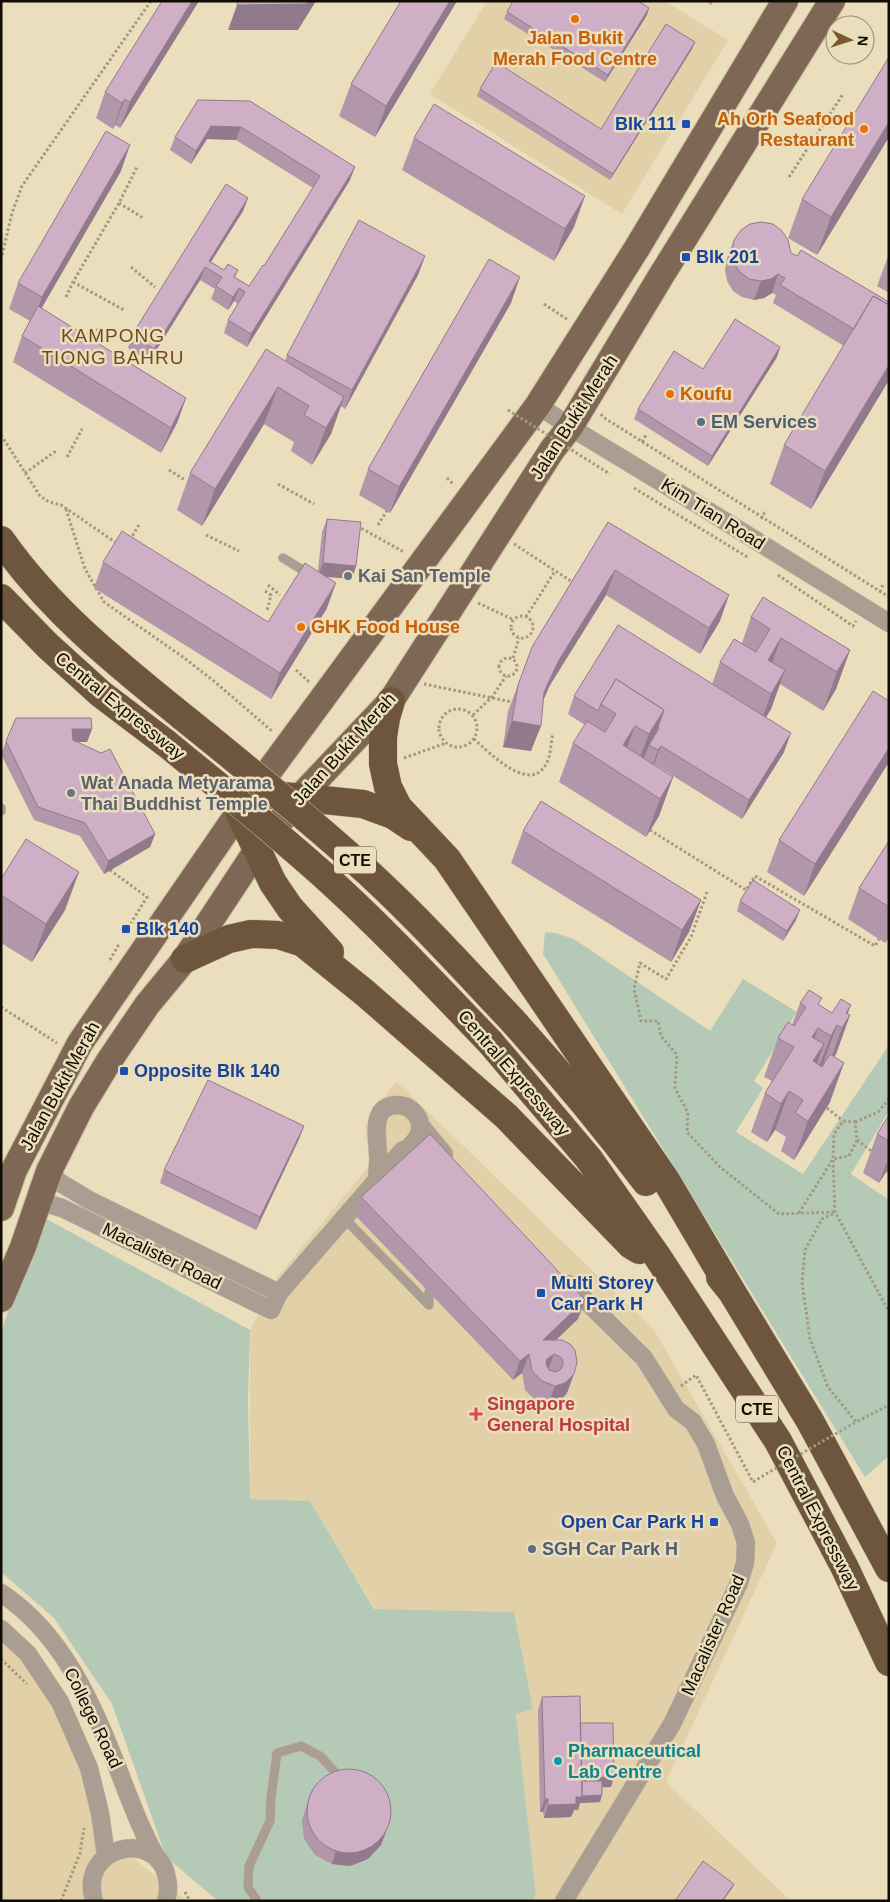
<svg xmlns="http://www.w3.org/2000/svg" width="890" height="1902" viewBox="0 0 890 1902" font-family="Arial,sans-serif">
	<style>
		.built { fill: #e2d1a8 }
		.green { fill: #b5c9b7 }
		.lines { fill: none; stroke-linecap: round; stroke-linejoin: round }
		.service-casing { stroke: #c8bc9e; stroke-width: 10 }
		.minor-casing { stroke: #c8bc9e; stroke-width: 19 }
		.primary-casing { stroke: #c8bc9e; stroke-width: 28 }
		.motorway-casing { stroke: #c8bc9e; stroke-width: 29 }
		.path { stroke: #a3997f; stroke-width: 3; stroke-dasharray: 2.5 2.5; stroke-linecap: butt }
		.service { stroke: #aa9e93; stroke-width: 9 }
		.minor { stroke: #aa9e93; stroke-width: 18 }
		.primary { stroke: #7e6855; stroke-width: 26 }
		.motorway { stroke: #6d553e; stroke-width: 28 }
		.motorway-bridge-casing { stroke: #c8bc9e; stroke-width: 29; stroke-linecap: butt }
		.path-bridge { stroke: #a3997f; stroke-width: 3; stroke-dasharray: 2.5 2.5; stroke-linecap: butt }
		.motorway-bridge { stroke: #6d553e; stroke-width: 28 }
		.wall { fill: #b296aa }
		.shaded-wall { fill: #917a8b }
		.building { fill: #cfafc6; stroke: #917a8b; fill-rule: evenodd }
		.food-dot { fill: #e8710a; stroke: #ebdebc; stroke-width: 2 }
		.transit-dot { fill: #1a4fb4; stroke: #ebdebc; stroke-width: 2 }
		.service-dot { fill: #5c6f8a; stroke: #ebdebc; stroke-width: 2 }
		.worship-dot { fill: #6b7280; stroke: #ebdebc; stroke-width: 2 }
		.health-dot { fill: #e0444e; stroke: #ebdebc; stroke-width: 2 }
		.culture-dot { fill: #0f9aa8; stroke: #ebdebc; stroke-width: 2 }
		.labels { text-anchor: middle; stroke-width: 5; stroke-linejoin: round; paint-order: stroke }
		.shield { fill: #ebdebc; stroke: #524b3a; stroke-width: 1 }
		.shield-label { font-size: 16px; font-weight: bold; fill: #110c03 }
		.food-label { font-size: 18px; font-weight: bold; fill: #c56008; stroke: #ebdebc; text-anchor: start }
		.transit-label { font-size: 18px; font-weight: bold; fill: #164399; stroke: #ebdebc; text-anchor: start }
		.street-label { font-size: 18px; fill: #110c03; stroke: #ebdebc }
		.service-label { font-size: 18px; font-weight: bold; fill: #4e5e75; stroke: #ebdebc; text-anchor: start }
		.worship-label { font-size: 18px; font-weight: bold; fill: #5b616d; stroke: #ebdebc; text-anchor: start }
		.health-label { font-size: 18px; font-weight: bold; fill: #be3a42; stroke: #ebdebc; text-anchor: start }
		.culture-label { font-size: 18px; font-weight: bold; fill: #0d838f; stroke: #ebdebc; text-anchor: start }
		.neighbourhood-label { font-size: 19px; letter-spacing: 1px; fill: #704c1c; stroke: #ebdebc }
	</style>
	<rect width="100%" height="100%" fill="#ebdebc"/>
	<path class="built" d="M487,1H665L728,40L622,214L430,94Z
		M396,1081L654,1330L777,1543L666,1782L791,1901H531L536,1895L516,1713L533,1709L514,1613L375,1609L310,1501L250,1499V1330L278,1276L370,1165L365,1126Z
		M1,1641L40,1681L80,1762L98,1830L187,1901H1Z"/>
	<path class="green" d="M545,932L555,933L574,939L710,1031L743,979L797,1012L754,1081L763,1088L736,1132L803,1174L889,1045V1111L851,1174L889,1200V1456L865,1477L543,954Z
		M43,1217L250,1330L248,1399L250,1499L310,1501L374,1609L514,1612L533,1709L516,1714L536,1895L531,1901H218L166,1857L112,1704L54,1618L1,1572V1331Z"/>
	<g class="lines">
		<defs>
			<path id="service" d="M283,558L311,575
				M1,808V811
				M344,1218L429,1305V1292
				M257,1901L248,1887L249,1866L270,1821L271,1798L277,1753L301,1746L320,1756L336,1773"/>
			<path id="minor" d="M538,405L570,427L702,507L889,623
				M420,1125L444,1154
				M49,1171L59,1182L89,1200L279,1293
				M377,1179C377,1171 379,1163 378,1155C378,1138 369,1106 397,1105C405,1105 412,1109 417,1116C424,1127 419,1138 410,1146
				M35,1210L48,1204L62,1208L271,1310L279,1293L403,1150
				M1,1593C62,1633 93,1704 118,1769C130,1800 141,1831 158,1860
				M1,1629L28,1654L60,1702L89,1768L100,1813L106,1856
				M94,1901C78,1845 155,1830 166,1874C169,1884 169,1892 166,1901
				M564,1901L672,1724L739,1583L745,1563L746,1543L740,1524L725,1496L706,1444L693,1422L676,1409L644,1358L569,1284"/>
			<path id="primary" d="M1,1208L14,1170L80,1043L239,812L538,405L637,248L785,1
				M1,1299L23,1247L49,1171L81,1107L109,1061L147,1005L185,959L257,850L299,798L391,701L552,450L570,427L661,276L832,1"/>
			<path id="motorway" d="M1,540C51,611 116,663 183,717
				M1,598L48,646L101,694L167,744
				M391,701L386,718L383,737V764L388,787L398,807L447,859L667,1182L732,1292
				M254,793L363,804L393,815L411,827
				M239,812L273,883L290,908L330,952
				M185,959L229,939L251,934L278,935L303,943L365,993L506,1116L631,1245L639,1250
				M512,1020C559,1072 604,1126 646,1182
				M490,1042L589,1159L657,1256L778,1441L845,1568L889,1662
				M720,1277L732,1292L810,1421L889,1568"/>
		</defs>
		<use href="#service" class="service-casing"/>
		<use href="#minor" class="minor-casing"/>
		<use href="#primary" class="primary-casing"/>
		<use href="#motorway" class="motorway-casing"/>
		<path class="path" d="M789,177L843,94
			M119,203L143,218
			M1,260L12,213L22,186L151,1
			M131,267L155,287
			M73,282L124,310
			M66,297L73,282L119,203L137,167
			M544,304L568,320
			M83,337L96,330L113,329
			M601,414L603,417L889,597
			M1,435L40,496L49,502L61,505L115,542
			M642,442L646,435
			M67,457L82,429
			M169,470L185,480
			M25,473L56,451
			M447,478L454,485
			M278,484L314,504
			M634,488L749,558
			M66,509L85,569L104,602L183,657L215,682L273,732
			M761,519L766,510
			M378,525L388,509
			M357,526L404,552
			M206,535L239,551
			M130,540L140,523
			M514,544L574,583
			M778,575L853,626L856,621
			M268,585L280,595
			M265,591L271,595L267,611
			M880,592L883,584
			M478,603L514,620
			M511 627a11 11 0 1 1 22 0a11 11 0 1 1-22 0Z
			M526,617L555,571
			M333,619L347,632
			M513,658L519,638
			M499 667a9 9 0 1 1 18 0a9 9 0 1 1-18 0Z
			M296,670L310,683
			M424,684L512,702
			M439 728a19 19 0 1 1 38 0a19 19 0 1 1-38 0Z
			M473,715L492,697L506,676
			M474,739C490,753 533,798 548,760C551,752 551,742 553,733
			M404,758L446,743
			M650,830L746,890L755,876L875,946L879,939
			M110,870L147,897L131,923
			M707,892L691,937L666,979L640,963L634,989L641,1021H658L661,1036L677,1055L675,1088L688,1113L687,1132L720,1167L779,1214L835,1212
			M110,960L119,944
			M1,1007L57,1043
			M827,1108L843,1121
			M855,1122L878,1112L889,1099
			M857,1140L874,1153
			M799,1213L833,1159L834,1134L843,1121L855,1122L857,1140L849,1156L833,1159L835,1212L889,1312
			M833,1214L822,1219L805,1250L802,1282L810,1339L828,1387L856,1422L889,1405
			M681,1386L696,1375L753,1482L766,1474
			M1,1659L27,1684
			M185,1892L190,1901
			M61,1901L80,1853L84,1828"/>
		<use href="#service" class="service"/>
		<use href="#minor" class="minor"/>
		<use href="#primary" class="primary"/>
		<use href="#motorway" class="motorway"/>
		<defs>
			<path id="motorway-bridge" d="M183,717C240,763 297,809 352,858C409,908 460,965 512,1020
				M167,744C222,789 277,833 330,881C386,932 438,988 490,1042"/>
		</defs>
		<use href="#motorway-bridge" class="motorway-bridge-casing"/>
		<path class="path-bridge" d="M508,410L610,474
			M766,1474L856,1422"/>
		<use href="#motorway-bridge" class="motorway-bridge"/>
	</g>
	<path class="wall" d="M199,1L120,128L115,125L113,129L96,118L105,92Z
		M401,1H457L375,137L339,116L351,84Z
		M706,1H713L711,5Z
		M507,12L647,15L605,82L504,19Z
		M695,42L692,49L610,180L477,96L480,89L601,129Z
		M198,100L350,180L247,347L224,333L228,320L238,304L234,301L228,310L211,299L215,289L200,280L149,362L128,348L132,335L248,198L243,211L211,262L224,270H238L235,277L249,286L264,266L313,188L236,140L207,139L191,164L170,150L175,137Z
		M889,137L817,255L788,238L802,199Z
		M414,138L574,227L554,261L402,170Z
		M121,171L41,308L186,398L177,423L161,453L13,362L22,336L30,321L9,309L18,283Z
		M734,240L791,253L889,302V380L811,509L770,484L784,445L844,346L773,303L776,295L772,293L764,298L754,300L742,297L733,291L727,281L725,270L727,258Z
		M889,254V293L877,286Z
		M425,256L418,275L345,409L341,406L331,434L312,465L291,451L294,442L264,424L202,526L177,510L190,473L285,361L287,355Z
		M511,303L390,513L359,495L368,469Z
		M780,347L777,357L708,466L634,419L638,409L703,369Z
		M327,519L356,566L352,579L327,577V608L271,699L94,588L103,562L268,622L318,571L322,532Z
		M608,522L720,621L700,654L606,595L550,685L544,699L531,751L503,747L508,711L518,685Z
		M751,617L850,650L836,689L823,711L780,684L771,709L766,717L784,752L742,819L654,764V765L673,777L659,816L646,837L559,782L573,743L585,725L568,714L574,696L712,684L720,662L742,643Z
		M889,701V762L804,896L767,872L779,840Z
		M92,729L87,742H77L155,834L150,847L104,874L80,836L34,820L1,754L6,741Z
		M523,831L701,900L689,932L671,962L511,863Z
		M889,841V938L885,943L848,919L859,888Z
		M1,879L65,910L32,962L1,943Z
		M740,901L796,920L783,941L737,911Z
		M800,1003L819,1005L832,1013L848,1014L850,1015L836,1054L834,1057L830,1102L794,1160L781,1151L786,1137L775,1130L767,1142L751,1132L765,1093L772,1081L764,1077L778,1038L792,1025Z
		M889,1115V1174L886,1172L879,1183L863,1173L877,1134Z
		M304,1126L299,1139L256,1230L160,1183L164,1170Z
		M361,1197L585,1300L578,1319L556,1340H562L567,1393L559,1402L548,1404L535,1400L525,1390L522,1373L513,1380L355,1215Z
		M542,1697L580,1723L611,1787H602L600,1802L580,1803L578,1810H574L571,1817L544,1818L543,1812H540L538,1710Z
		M312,1789L386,1832L381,1845L368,1859L350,1866L332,1864L315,1855L304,1839L302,1820Z"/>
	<path class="shaded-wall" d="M192,1H199L120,128L130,102Z
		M316,1L298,30H228L237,5Z
		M450,1H457L375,137L386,106Z
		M649,8L647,15L605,82L608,75Z
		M695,42L692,49L610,180L613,174Z
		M125,99L115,125L113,129L122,103Z
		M889,122V137L817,255L831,217Z
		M211,126L241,127L236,140L207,139L191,164L196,151Z
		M130,145L121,171L33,323L42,297Z
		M355,167L350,180L247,347L251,334Z
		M585,196L574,227L554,261L565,229Z
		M248,198L243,211L207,268L209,261Z
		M425,256L418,275L345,409L352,390Z
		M205,267L200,280L149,362L154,349Z
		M778,274L772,293L764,298L754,300L761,281Z
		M520,277L511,303L390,513L399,487Z
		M239,288L234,301L228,310L233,297Z
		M780,347L777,357L708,466L712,456Z
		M889,365V380L811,509L825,471Z
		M278,387L264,424L202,526L215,489Z
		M344,397L331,434L312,465L326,428Z
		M186,398L177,423L161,453L171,428Z
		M323,563L356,566L352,579L318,576Z
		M615,570L606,595L550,685L535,718L544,692L559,660Z
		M336,583L327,608L271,699L280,673Z
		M729,595L720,621L700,654L709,628Z
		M781,638L767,677L768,660Z
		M850,650L836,689L823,711L837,672Z
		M785,670L771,709L757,732L771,694Z
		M664,710L651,746L649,745L645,756L634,773L649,734Z
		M512,721L541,726L531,751L503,747Z
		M635,726L621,764L623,745Z
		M72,729H92L87,742H67Z
		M791,733L784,752L742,819L749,800Z
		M661,746L654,764L651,769L658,750Z
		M889,748V762L804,896L815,864Z
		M673,777L659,816L646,837L660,799Z
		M155,834L150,847L104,874L108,861Z
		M79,872L65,910L32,962L46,924Z
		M701,900L689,932L671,962L682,930Z
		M800,910L796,920L783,941L787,931Z
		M851,1005L843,1026L850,1015L836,1054L828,1067L842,1028L846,1013Z
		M837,1025L823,1064L816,1074L831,1036Z
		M818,1028L804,1066L812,1037Z
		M824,1044L810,1083L799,1099L813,1061Z
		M844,1063L830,1102L794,1160L808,1121Z
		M789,1091L775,1130L767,1142L781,1104Z
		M304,1126L299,1139L256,1230L260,1217Z
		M889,1157V1164L886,1172L879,1183Z
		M585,1300L578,1319L537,1358L543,1340Z
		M529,1354L522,1373L513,1380L520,1361Z
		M554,1354L547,1373L540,1378L547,1359Z
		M574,1374L567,1393L559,1402L548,1404L555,1386Z
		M614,1777L611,1787L580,1788L581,1778Z
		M602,1795L600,1802L580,1803L578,1810H574L571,1817L544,1818L548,1805L580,1796Z
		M545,1799H548L543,1812H540Z
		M386,1832L381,1845L368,1859L350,1866L332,1864L336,1851Z
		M734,1884L733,1887L723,1901H722Z"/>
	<path class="building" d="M162,1H192L130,102L125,99L122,103L105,92Z
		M238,1H309L307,4L237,5Z
		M401,1H450L386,106L351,84Z
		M513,1H638L649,8L608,75L507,12Z
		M666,24L695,42L613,174L480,89L496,62L601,129Z
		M889,57V122L831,217L802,199Z
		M198,100L250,101L355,167L251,334L228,320L245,292L239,288L233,297L216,286L222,277L205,267L154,349L132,335L226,184L248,198L209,261L224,270L228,264L238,270L234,277L249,286L263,265L264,266L320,176L241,127L211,126L196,151L175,137Z
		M434,104L585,196L565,229L414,138Z
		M106,131L130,145L42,297L18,283Z
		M359,220L425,256L352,390L287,355Z
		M761,222L773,224L782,231L788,240L791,253L797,256L801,250L889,302V305L873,296L854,329L780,285L785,278L778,274L771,279L761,281L749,279L740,272L733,262L732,251L734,240L741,230L750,224Z
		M489,259L520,277L399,487L368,469Z
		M873,296L889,305V365L825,471L784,445Z
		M38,306L186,398L171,428L22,336Z
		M735,319L780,347L712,456L638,409L674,351L703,369Z
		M266,349L344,397L326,428L304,415L309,406L278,387L215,489L190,473Z
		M327,519L361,522L356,566L323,563Z
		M608,522L729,595L709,628L615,570L559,660L544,692L541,726L512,721L518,685L532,647Z
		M122,531L268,622L305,563L336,583L280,673L103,562Z
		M763,597L850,650L837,672L781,638L768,660L785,670L771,694L720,662L734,639L756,652L770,629L751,617Z
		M618,625L791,733L749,800L661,746L658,750L649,745L659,728L658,727L664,710L616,679L601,704L598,711L574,696Z
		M616,679L664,710L649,734L635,726L623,745L673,777L660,799L573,743L587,721L605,732L616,714L601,704Z
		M873,691L889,701V748L815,864L779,840Z
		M16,718H91L92,729H72L73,740L101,753L110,749L155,834L108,861L85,823L38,807L6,741Z
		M541,801L701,900L682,930L523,831Z
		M26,839L79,872L46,924L1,895V879Z
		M889,841V907L859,888Z
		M753,880L800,910L787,931L740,901Z
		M809,990L822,998L818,1004L832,1013L841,999L851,1005L846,1013L850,1015L842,1028L837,1025L831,1036L818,1028L812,1037L824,1044L813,1061L822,1067L830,1054L844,1063L808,1121L795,1113L803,1100L789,1091L781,1104L765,1093L794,1047L778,1038L788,1022L794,1026L806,1007L800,1003Z
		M208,1080L304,1126L260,1217L164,1170Z
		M889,1115V1141L877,1134Z
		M430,1134L585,1300L543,1340H562L570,1344L575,1350L577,1362L574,1374L565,1383L555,1386L542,1381L532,1371L529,1354L520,1361L361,1197ZM554,1354L562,1358L563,1364L561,1369L556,1372L549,1370L546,1364L547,1359Z
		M580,1696L582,1797H576V1804L548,1805V1799H545L542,1697Z
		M580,1723H613L614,1777L582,1778Z
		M307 1811a42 42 0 1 1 84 0a42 42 0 1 1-84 0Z
		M582,1781H602V1795L582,1796Z
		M703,1861L734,1884L722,1901H675Z"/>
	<g class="food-dot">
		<circle cx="575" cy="19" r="5"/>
		<circle cx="864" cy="129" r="5"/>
		<circle cx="670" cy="394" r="5"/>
		<circle cx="301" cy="627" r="5"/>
	</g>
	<g class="transit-dot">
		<rect x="681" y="119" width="10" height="10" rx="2.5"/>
		<rect x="681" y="252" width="10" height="10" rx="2.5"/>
		<rect x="121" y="924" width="10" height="10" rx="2.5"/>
		<rect x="119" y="1066" width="10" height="10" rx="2.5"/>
		<rect x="536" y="1288" width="10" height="10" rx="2.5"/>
		<rect x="709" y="1517" width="10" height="10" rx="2.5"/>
	</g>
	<g class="service-dot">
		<circle cx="701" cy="422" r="5"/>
		<circle cx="532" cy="1549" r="5"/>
	</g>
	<g class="worship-dot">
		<circle cx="348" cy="576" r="5"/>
		<circle cx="71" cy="793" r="5"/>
	</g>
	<path class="health-dot" d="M473.5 1406.5h5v5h5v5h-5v5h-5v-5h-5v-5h5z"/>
	<circle class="culture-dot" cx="558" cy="1761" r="5"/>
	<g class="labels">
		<g class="shield">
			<rect x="334" y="846.5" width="42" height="27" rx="4"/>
			<rect x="736" y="1395.5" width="42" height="27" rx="4"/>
		</g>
		<g class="shield-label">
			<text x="355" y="866">CTE</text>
			<text x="757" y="1415">CTE</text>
		</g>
		<g class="food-label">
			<text x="575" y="44" text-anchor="middle">Jalan Bukit<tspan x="575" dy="21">Merah Food Centre</tspan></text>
			<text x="854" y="125" text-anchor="end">Ah Orh Seafood<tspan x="854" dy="21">Restaurant</tspan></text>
			<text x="680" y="400">Koufu</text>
			<text x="311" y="633">GHK Food House</text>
		</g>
		<g class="transit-label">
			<text x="676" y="130" text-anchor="end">Blk 111</text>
			<text x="696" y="263">Blk 201</text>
			<text x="136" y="935">Blk 140</text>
			<text x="134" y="1077">Opposite Blk 140</text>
			<text x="551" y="1289">Multi Storey<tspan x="551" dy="21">Car Park H</tspan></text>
			<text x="704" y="1528" text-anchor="end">Open Car Park H</text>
		</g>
		<g class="street-label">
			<text transform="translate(574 417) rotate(-57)" y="6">Jalan Bukit Merah</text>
			<text transform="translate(713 514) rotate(32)" y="6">Kim Tian Road</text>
			<text transform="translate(120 706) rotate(39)" y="6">Central Expressway</text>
			<text transform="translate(344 749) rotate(-48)" y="6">Jalan Bukit Merah</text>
			<text transform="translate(514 1073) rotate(49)" y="6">Central Expressway</text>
			<text transform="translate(60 1086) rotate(-61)" y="6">Jalan Bukit Merah</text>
			<text transform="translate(162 1256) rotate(26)" y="6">Macalister Road</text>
			<text transform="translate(818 1518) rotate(63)" y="6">Central Expressway</text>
			<text transform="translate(713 1635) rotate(-66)" y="6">Macalister Road</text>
			<text transform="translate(93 1718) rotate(64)" y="6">College Road</text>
		</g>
		<g class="service-label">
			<text x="711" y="428">EM Services</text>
			<text x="542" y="1555">SGH Car Park H</text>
		</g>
		<g class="worship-label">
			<text x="358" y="582">Kai San Temple</text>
			<text x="81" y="789">Wat Anada Metyarama<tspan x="81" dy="21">Thai Buddhist Temple</tspan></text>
		</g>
		<g class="health-label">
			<text x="487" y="1410">Singapore<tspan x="487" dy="21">General Hospital</tspan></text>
		</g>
		<g class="culture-label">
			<text x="568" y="1757">Pharmaceutical<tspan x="568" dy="21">Lab Centre</tspan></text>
		</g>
		<g class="neighbourhood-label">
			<text x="113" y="342">KAMPONG<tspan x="113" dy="22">TIONG BAHRU</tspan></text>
		</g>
	</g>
	<rect width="890" height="1902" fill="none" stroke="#110c03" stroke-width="5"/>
	<g transform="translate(850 40) rotate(94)"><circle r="24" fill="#ebdebc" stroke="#948a72"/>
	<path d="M0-4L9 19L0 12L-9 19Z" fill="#7b5a31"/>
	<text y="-8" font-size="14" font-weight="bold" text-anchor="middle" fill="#110c03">N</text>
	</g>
</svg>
